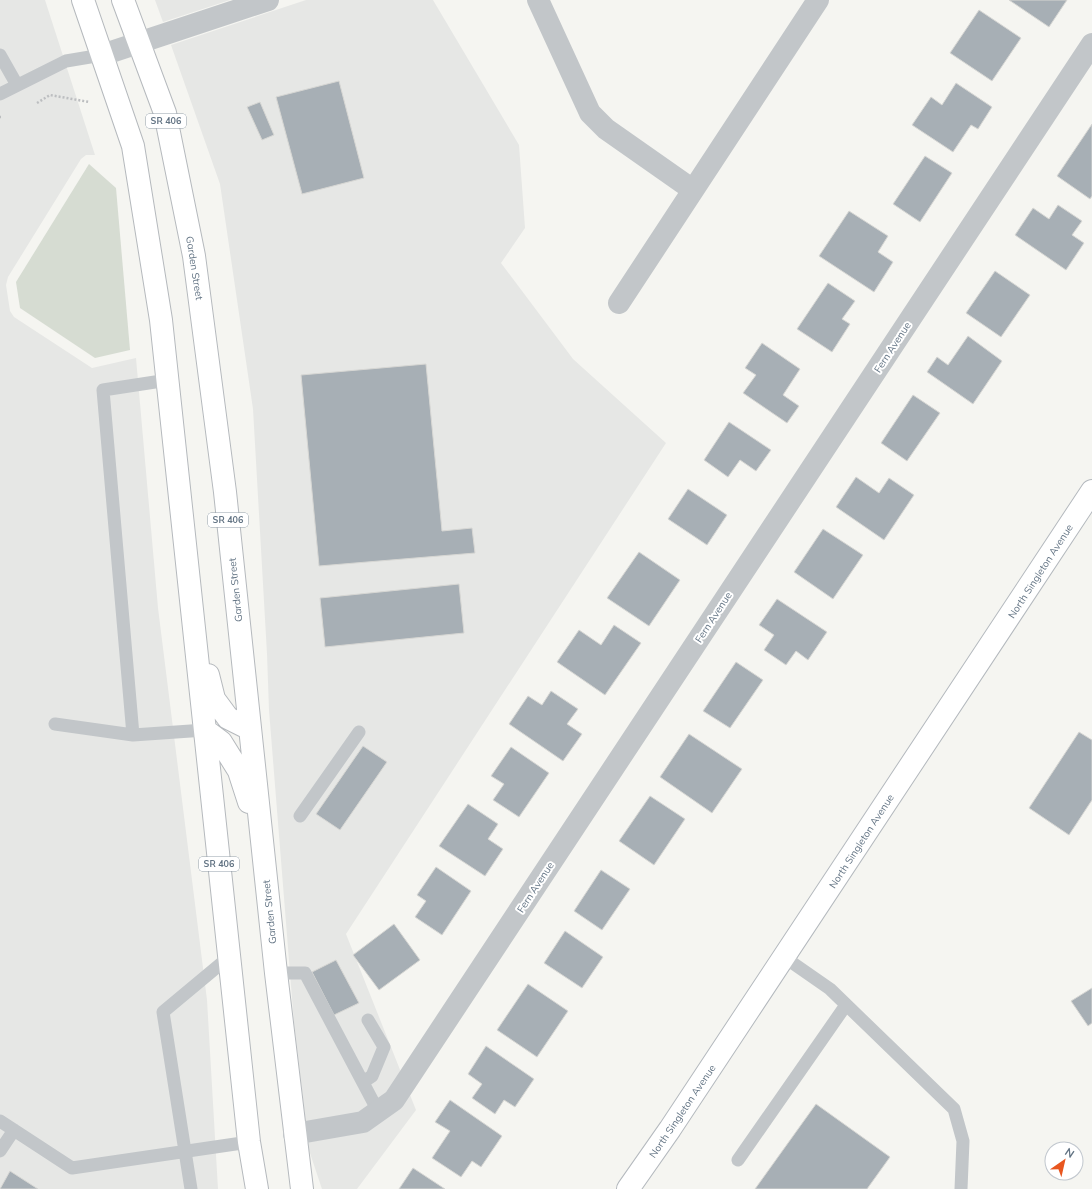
<svg xmlns="http://www.w3.org/2000/svg" width="1092" height="1189" viewBox="0 0 1092 1189" font-family="Mulish,sans-serif">
	<style>
		.built { fill: #e6e7e5 }
		.green { fill: #d6dcd2 }
		.building { fill: #a7afb5; stroke: #d7d7d4 }
		.lines { fill: none; stroke-linecap: round; stroke-linejoin: round }
		.secondary-casing { stroke: #b4b9be; stroke-width: 24 }
		.primary-casing { stroke: #b5b9bd; stroke-width: 24 }
		.path { stroke: #bcbec0; stroke-width: 2.5; stroke-dasharray: 2 2; stroke-linecap: butt }
		.lane { stroke: #c2c6c9; stroke-width: 13 }
		.street { stroke: #c2c6c9; stroke-width: 22 }
		.secondary { stroke: #fff; stroke-width: 22 }
		.primary { stroke: #fff; stroke-width: 22 }
		.labels { text-anchor: middle; stroke-width: 4; stroke-linejoin: round; paint-order: stroke }
		.shield { fill: #fff; stroke: #929ea9; stroke-width: 1 }
		.shield-label { font-size: 9px; font-weight: bold; fill: #637484 }
		.street-label { font-size: 10px; fill: #637484; stroke: #fff }
	</style>
	<rect width="100%" height="100%" fill="#f5f5f1"/>
	<path class="built" d="M0,0H45L95,155H86L81,159L8,277L6,285L10,311L14,317L92,368L136,358L158,608L207,1000L218,1189H0Z
		M155,0H230L163,22Z
		M306,0H433L519,145L525,228L501,263L573,359L666,443L346,934L416,1110L357,1189H322L309,1150L294,1023L269,710L267,654L253,409L220,184L171,45Z"/>
	<path class="green" d="M89,164L116,188L130,350L95,358L20,308L16,282Z"/>
	<path class="building" d="M1009,0H1067L1049,27Z
		M979,10L1021,38L992,81L950,53Z
		M339,81L364,178L302,194L276,97Z
		M956,83L992,107L978,129L971,125L953,152L912,125L931,97L942,105Z
		M260,102L274,135L262,140L247,107Z
		M1092,124V196L1090,199L1057,176Z
		M925,156L952,173L920,222L893,204Z
		M1058,205L1082,221L1072,235L1084,243L1066,270L1015,235L1033,208L1049,219Z
		M849,211L888,236L878,252L893,262L874,292L819,256Z
		M995,271L1030,295L1001,337L966,313Z
		M828,283L855,301L842,319L850,324L832,352L797,329Z
		M968,336L1002,361L973,404L927,372L937,357L948,365Z
		M762,343L800,369L783,395L799,406L787,423L743,393L756,375L745,368Z
		M426,364L442,531L472,528L475,553L319,566L301,375Z
		M913,395L940,413L907,461L881,443Z
		M729,422L771,450L756,471L740,460L728,477L704,460Z
		M856,477L879,493L889,478L914,495L884,540L836,507Z
		M688,489L727,515L707,545L668,519Z
		M823,529L863,555L833,599L794,572Z
		M639,552L680,580L649,626L607,598Z
		M459,584L464,633L325,647L320,598Z
		M777,599L827,632L808,660L796,651L786,665L764,650L774,635L759,625Z
		M614,625L641,643L605,695L557,662L579,630L601,645Z
		M736,662L763,680L730,728L703,711Z
		M551,691L578,709L567,724L582,734L563,761L509,724L528,696L542,705Z
		M1079,732L1092,740V800L1069,835L1029,808Z
		M689,734L742,769L712,813L660,777Z
		M363,746L387,762L340,830L316,814Z
		M511,747L549,773L519,817L493,800L504,784L491,776Z
		M650,796L685,819L654,865L619,841Z
		M468,804L498,824L488,839L503,849L485,876L439,846Z
		M436,867L471,891L442,935L415,917L426,901L417,895Z
		M601,870L630,889L602,930L574,911Z
		M394,924L420,960L379,990L353,955Z
		M565,931L603,957L582,988L544,963Z
		M336,960L359,1003L334,1015L312,972Z
		M528,984L568,1011L537,1057L497,1030Z
		M1092,988V1023L1088,1026L1071,1001Z
		M486,1046L534,1079L515,1107L504,1100L495,1114L472,1098L482,1084L468,1074Z
		M450,1100L502,1136L481,1167L472,1161L461,1177L432,1158L450,1131L435,1122Z
		M816,1104L890,1157L867,1189H755Z
		M413,1168L445,1189H399Z
		M10,1171L38,1189H0Z"/>
	<g class="lines">
		<defs>
			<path id="secondary" d="M628,1189L670,1129L1092,491"/>
			<path id="primary" d="M83,0L133,146L161,320L249,1142L257,1189
				M123,0L165,113L194,256L225,492L276,973L302,1189
				M208,675L214,699L228,718L250,729
				M205,730L221,742L239,771L249,802"/>
		</defs>
		<use href="#secondary" class="secondary-casing"/>
		<use href="#primary" class="primary-casing"/>
		<path class="path" d="M37,103L50,95L89,102
			M0,117H1"/>
		<path class="lane" d="M0,55L17,85
			M0,94L66,61L102,55
			M55,724L133,735L205,730
			M133,735L103,390L168,380
			M300,816L359,732
			M784,957L830,989L954,1109L963,1141L961,1189
			M276,973H305L378,1111
			M363,1082L372,1076L384,1047L368,1020
			M0,1121L72,1168L249,1142
			M0,1151L14,1130
			M738,1160L846,1005
			M191,1189L163,1012L229,957"/>
		<path class="street" d="M538,0L590,113L606,129L693,190
			M102,55L268,0
			M619,303L818,0
			M294,1134L363,1122L394,1100L1092,44"/>
		<use href="#secondary" class="secondary"/>
		<use href="#primary" class="primary"/>
	</g>
	<g class="labels">
		<g class="shield">
			<rect x="146" y="114" width="40" height="14" rx="3"/>
			<rect x="208" y="513" width="40" height="14" rx="3"/>
			<rect x="199" y="857" width="40" height="14" rx="3"/>
		</g>
		<g class="shield-label">
			<text x="166" y="124">SR 406</text>
			<text x="228" y="523">SR 406</text>
			<text x="219" y="867">SR 406</text>
		</g>
		<g class="street-label">
			<text transform="translate(195 268) rotate(81)" y="4">Garden Street</text>
			<text transform="translate(892 347) rotate(-57)" y="4">Fern Avenue</text>
			<text transform="translate(1040 571) rotate(-57)" y="4">North Singleton Avenue</text>
			<text transform="translate(235 590) rotate(-96)" y="4">Garden Street</text>
			<text transform="translate(713 617) rotate(-57)" y="4">Fern Avenue</text>
			<text transform="translate(861 841) rotate(-57)" y="4">North Singleton Avenue</text>
			<text transform="translate(535 887) rotate(-57)" y="4">Fern Avenue</text>
			<text transform="translate(269 912) rotate(-96)" y="4">Garden Street</text>
			<text transform="translate(682 1111) rotate(-56)" y="4">North Singleton Avenue</text>
		</g>
	</g>
	<g transform="translate(1064 1161) rotate(34)"><circle r="19" fill="#ffffff" stroke="#c1c7ce"/>
	<path d="M0-3L7 15L0 10L-7 15Z" fill="#e8561f"/>
	<text y="-6" font-size="11" font-weight="bold" text-anchor="middle" fill="#637484">N</text>
	</g>
</svg>
